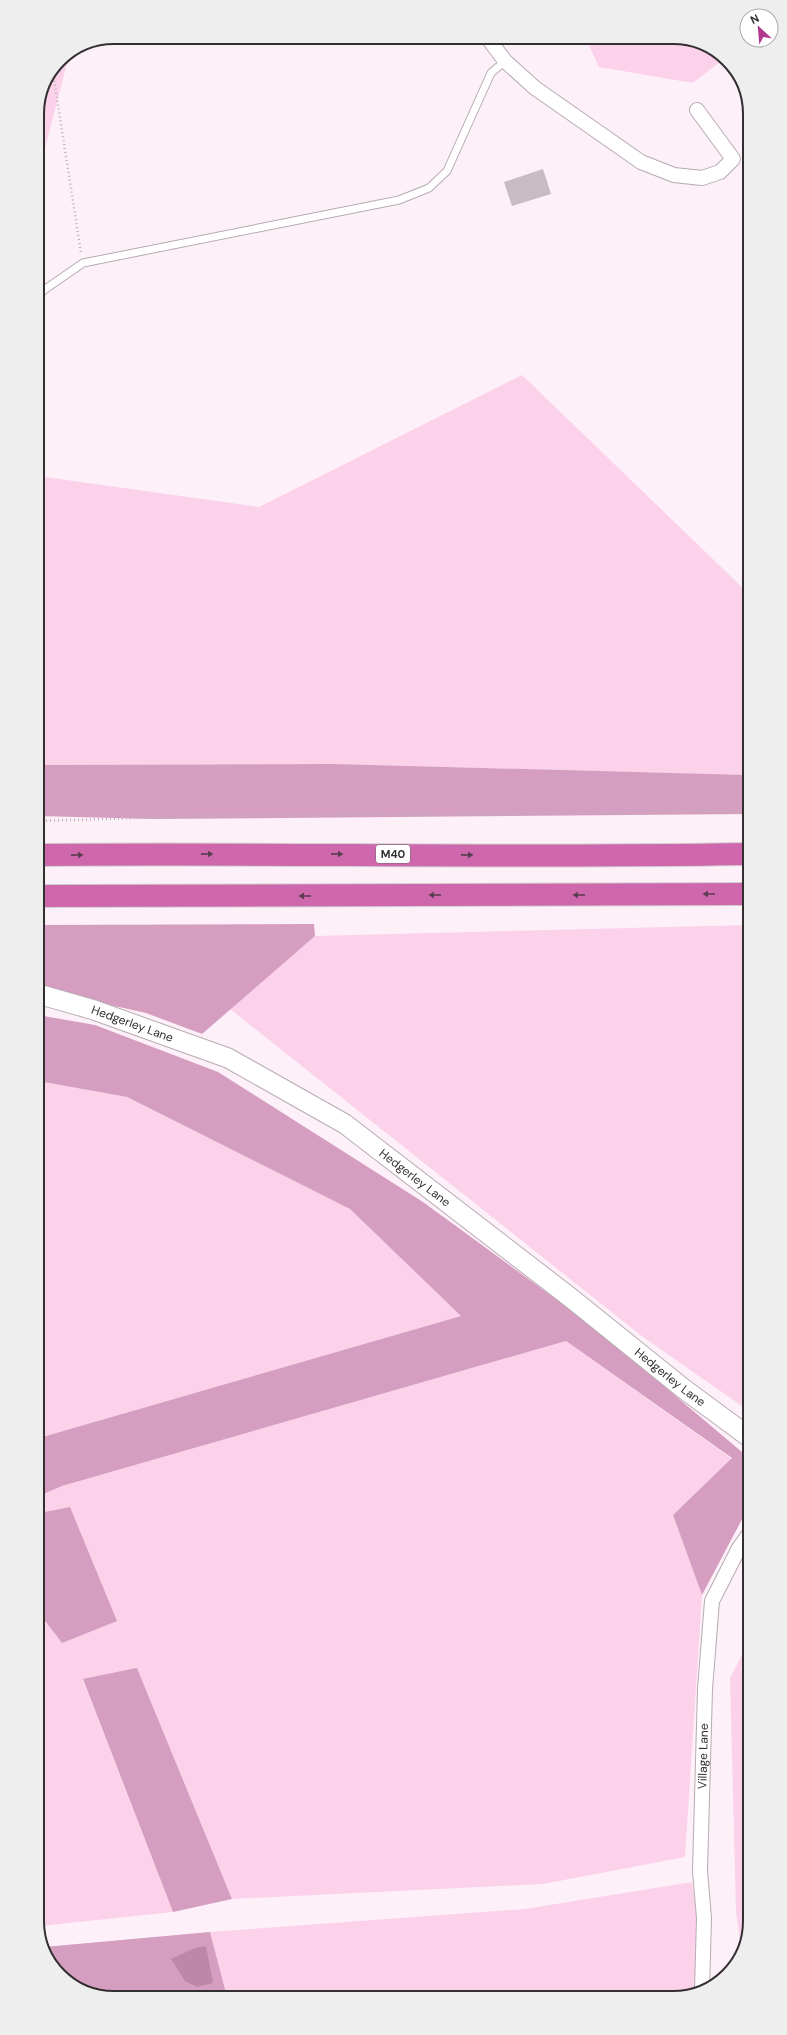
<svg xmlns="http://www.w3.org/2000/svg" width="787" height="2035" viewBox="0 0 787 2035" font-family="'DM Sans',sans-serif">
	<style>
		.green { fill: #fcd2eb }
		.forest { fill: #d59ec0 }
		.water { fill: #bd87a8 }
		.building { fill: #c8bcc3 }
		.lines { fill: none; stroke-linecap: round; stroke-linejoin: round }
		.lane-casing { stroke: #b7abb2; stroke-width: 9 }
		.street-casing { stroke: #b7abb2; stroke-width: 16 }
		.secondary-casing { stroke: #b7abb2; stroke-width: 21 }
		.highway-casing { stroke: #d2d1d2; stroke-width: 24 }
		.path { stroke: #bdb3b9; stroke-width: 2.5; stroke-dasharray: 1 3; stroke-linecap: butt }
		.lane { stroke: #fff; stroke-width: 7 }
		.street { stroke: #fff; stroke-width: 14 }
		.secondary { stroke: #fff; stroke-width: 19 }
		.highway { stroke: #ce67ab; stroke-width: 22 }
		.oneway { fill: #5a3d50 }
		.labels { text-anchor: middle; stroke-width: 3; stroke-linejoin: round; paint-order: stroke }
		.shield { fill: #fff; stroke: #706d6f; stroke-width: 1 }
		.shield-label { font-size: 11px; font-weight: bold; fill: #332f31 }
		.street-label { font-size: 12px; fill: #332f31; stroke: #fff }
		.rim { fill: none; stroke: #332f31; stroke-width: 2 }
	</style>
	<rect width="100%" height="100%" fill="#fdf0f8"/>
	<path class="green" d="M585,37H678L725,58L693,83L599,67Z
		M70,52L37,179V109L60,59Z
		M522,375L748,593V775L335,764L38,765V476L259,507Z
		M749,925V1411L643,1337L230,1009L315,936Z
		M38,1081L127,1097L350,1209L461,1316L39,1438Z
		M566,1341L732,1459L673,1515L702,1595L685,1857L543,1884L232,1899L137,1668L83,1680L173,1912L40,1926L39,1613L62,1643L70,1507L39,1513V1496L62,1486Z
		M750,1640V1921L741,1948L736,1912L730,1678Z
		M692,1882L696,1909V1993L693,1995L283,1997L226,1993L210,1932L525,1909Z
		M215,1993L216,1997L109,1998L99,1994Z"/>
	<path class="forest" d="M335,764L748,775V814L154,819L38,816V765Z
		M314,924L315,936L202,1034L146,1013L38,989V925Z
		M38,1015L95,1025L218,1072L423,1202L594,1327L749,1458V1506L702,1595L673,1515L732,1458L566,1341L62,1486L39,1496V1438L461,1316L350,1209L127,1097L38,1081Z
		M70,1507L117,1621L62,1643L39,1613V1513Z
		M136,1668H137L232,1899L173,1912L83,1679Z
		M210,1932L226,1993L283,1997H216L214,1993L99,1994L67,1982L44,1947Z"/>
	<path class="water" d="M206,1946L213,1983L197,1987L185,1981L171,1959L195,1948Z"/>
	<path class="building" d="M543,169L551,194L512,206L504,182Z"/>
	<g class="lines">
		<defs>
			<path id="lane" d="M37,297L44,290L83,263L399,200L429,188L447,171L491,73L505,61"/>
			<g id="street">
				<path d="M487,37L505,61L535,88L641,162L674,175L702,178L720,172L733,159L697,110"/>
				<path id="s1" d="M702,1990L704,1918L700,1871L705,1689L712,1601L739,1548L749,1534"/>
			</g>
			<g id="secondary">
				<path id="s2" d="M38,994L94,1010L228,1058L345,1124L571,1298L684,1389L749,1437"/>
			</g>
			<path id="highway" d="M38,855C275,853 512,858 748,854
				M38,896L748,894"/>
		</defs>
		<use href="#lane" class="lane-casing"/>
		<use href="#street" class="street-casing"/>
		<use href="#secondary" class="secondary-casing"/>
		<use href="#highway" class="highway-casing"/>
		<path class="path" d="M53,73L81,253
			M38,821L201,816L748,811"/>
		<use href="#lane" class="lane"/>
		<use href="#street" class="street"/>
		<use href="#secondary" class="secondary"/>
		<use href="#highway" class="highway"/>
	</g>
	<defs><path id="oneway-solid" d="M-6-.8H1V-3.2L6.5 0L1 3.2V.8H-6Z"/></defs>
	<g class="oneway">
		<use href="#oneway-solid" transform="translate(207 854) rotate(-1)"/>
		<use href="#oneway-solid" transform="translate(337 854) rotate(1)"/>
		<use href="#oneway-solid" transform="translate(77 855) rotate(-1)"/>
		<use href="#oneway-solid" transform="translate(467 855) rotate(1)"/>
		<use href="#oneway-solid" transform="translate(709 894) rotate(180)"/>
		<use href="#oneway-solid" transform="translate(435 895) rotate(180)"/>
		<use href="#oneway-solid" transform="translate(579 895) rotate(180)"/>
		<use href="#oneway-solid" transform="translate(305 896) rotate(180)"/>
	</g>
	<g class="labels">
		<rect class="shield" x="376" y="845" width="34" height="18" rx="3"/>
		<g class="shield-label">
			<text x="393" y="858">M40</text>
		</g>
		<g class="street-label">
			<text dy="4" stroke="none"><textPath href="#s2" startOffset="99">Hedgerley Lane</textPath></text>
			<text dy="4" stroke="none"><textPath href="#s2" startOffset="423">Hedgerley Lane</textPath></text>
			<text dy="4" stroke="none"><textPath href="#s2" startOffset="747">Hedgerley Lane</textPath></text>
			<text dy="4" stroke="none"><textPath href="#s1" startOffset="234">Village Lane</textPath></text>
		</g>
	</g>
	<path d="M0 0H787V2035H0ZM114 44H673A70 70 0 0 1 743 114V1921A70 70 0 0 1 673 1991H114A70 70 0 0 1 44 1921V114A70 70 0 0 1 114 44Z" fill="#efeeef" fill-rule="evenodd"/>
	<path class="rim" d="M114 44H673A70 70 0 0 1 743 114V1921A70 70 0 0 1 673 1991H114A70 70 0 0 1 44 1921V114A70 70 0 0 1 114 44Z"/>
	<g transform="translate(759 28) rotate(334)"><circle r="19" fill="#ffffff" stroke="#adacad"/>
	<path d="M0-3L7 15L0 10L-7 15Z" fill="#b1388d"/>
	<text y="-6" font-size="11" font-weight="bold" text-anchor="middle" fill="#332f31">N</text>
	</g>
</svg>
